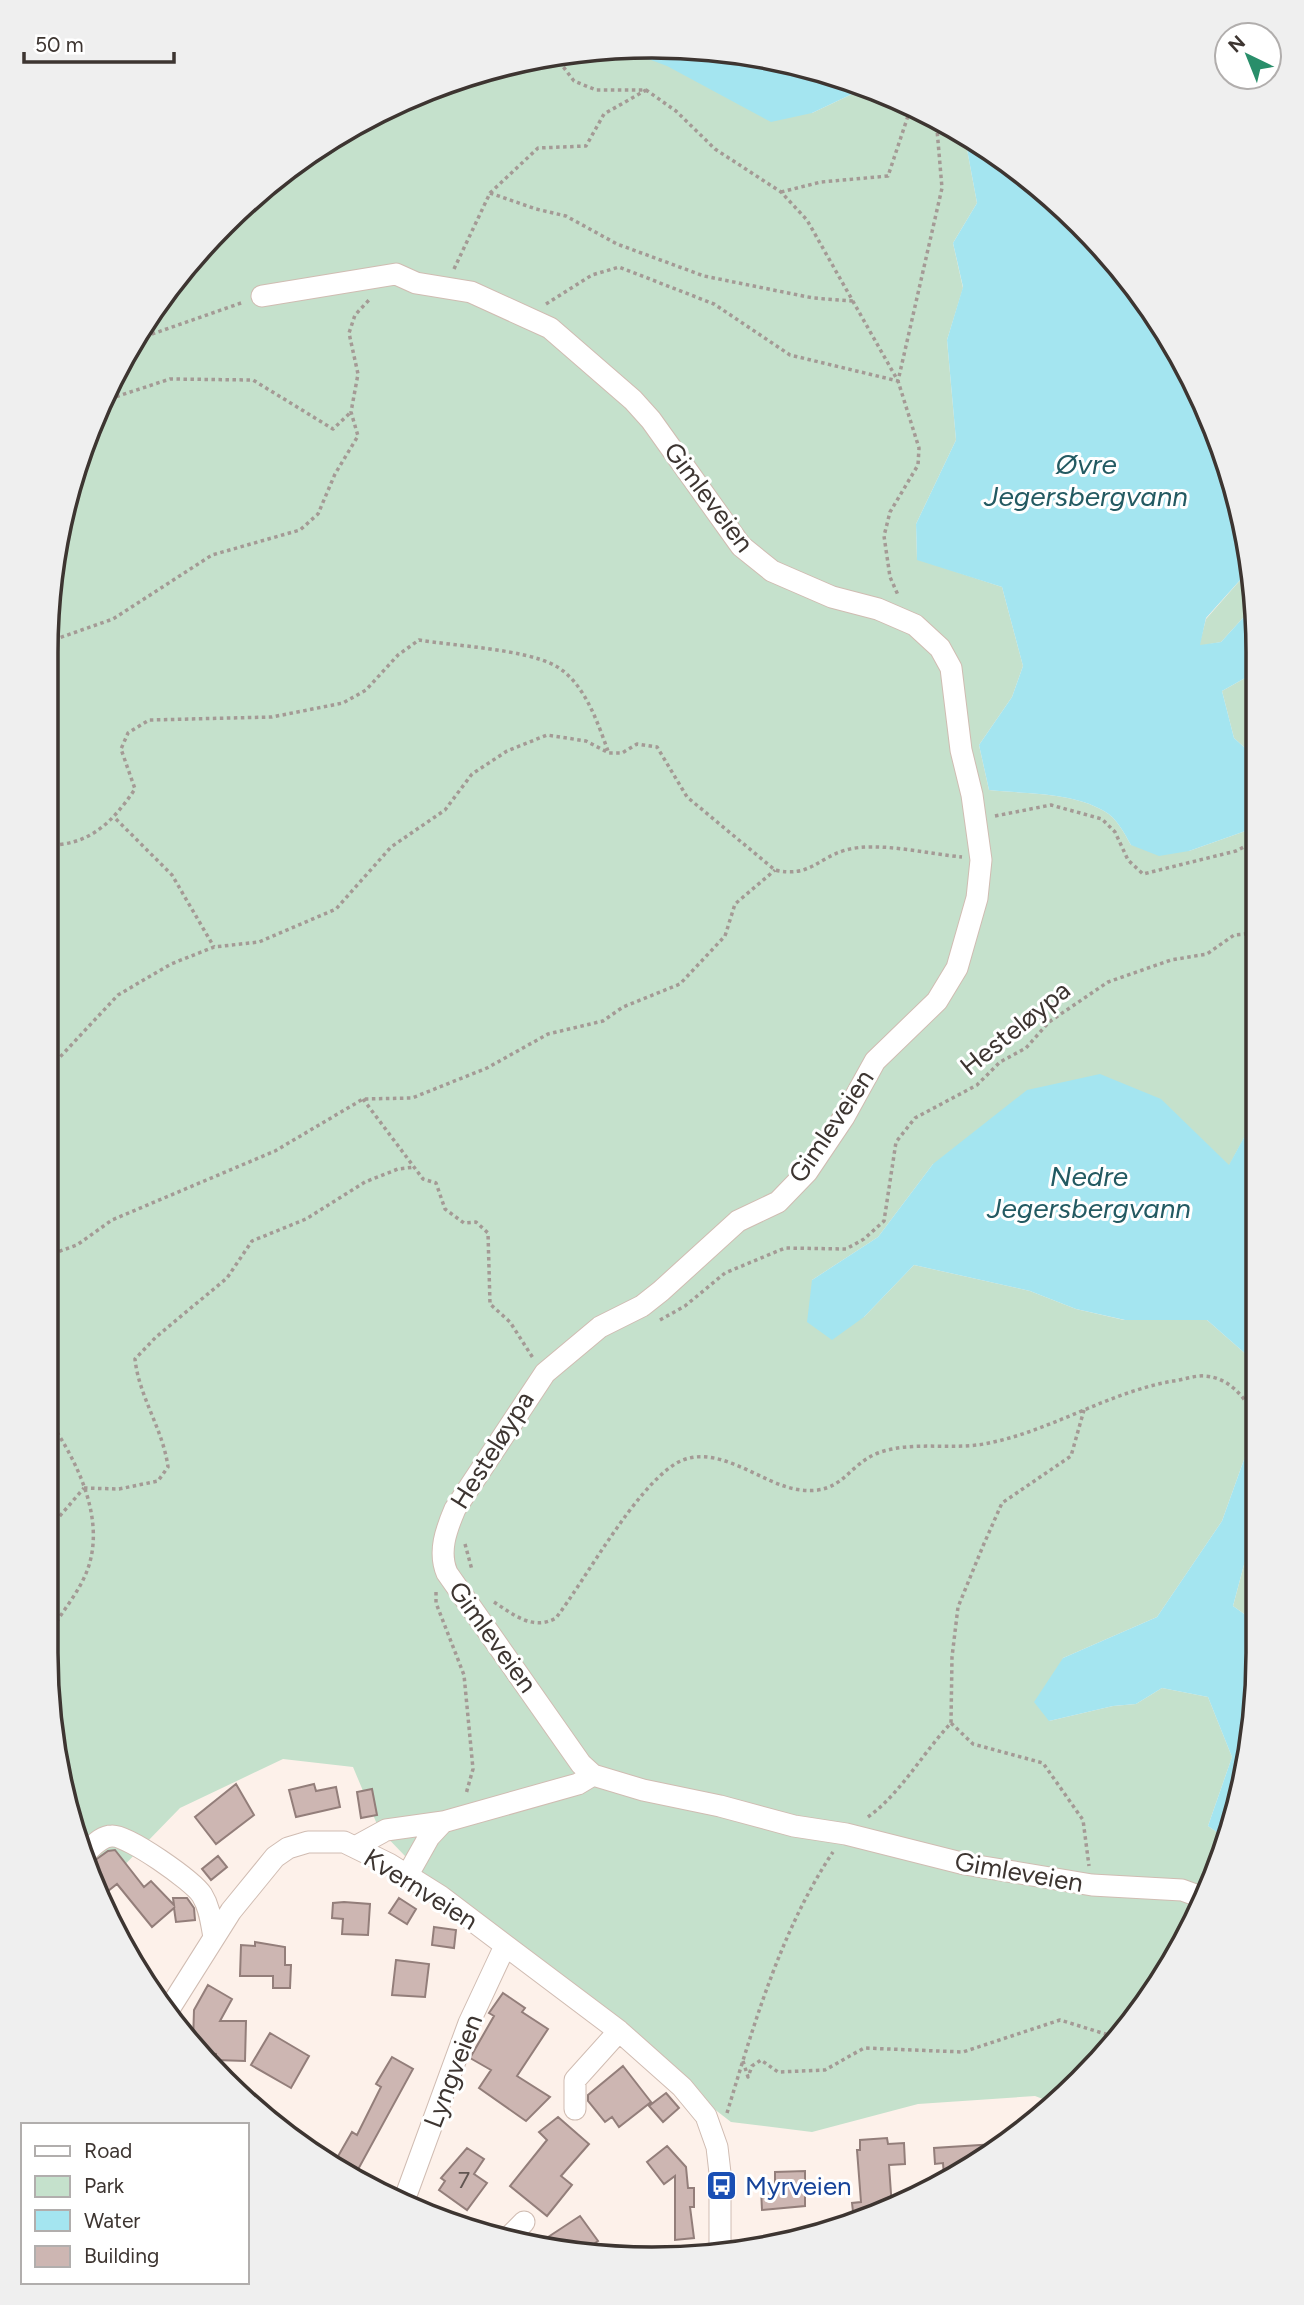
<svg xmlns="http://www.w3.org/2000/svg" width="1304" height="2305" viewBox="0 0 1304 2305" font-family="Figtree,sans-serif">
	<style>
		.green { fill: #c5e1cc }
		.water { fill: #a4e5f0 }
		.lines { fill: none; stroke-linecap: round; stroke-linejoin: round }
		.stream { stroke: #a4e5f0; stroke-width: 6 }
		.building { fill: #cdb6b2; stroke: #937e7a; stroke-width: 2 }
		.minor-casing { stroke: #d0bcb2; stroke-width: 23 }
		.path { stroke: #a49a95; stroke-width: 3.5; stroke-dasharray: 3.5 3.5; stroke-linecap: butt }
		.minor { stroke: #fff; stroke-width: 21 }
		.labels { text-anchor: middle; stroke-width: 6; stroke-linejoin: round; paint-order: stroke }
		.number-label { font-size: 23px; fill: #615551 }
		.street-label { font-size: 26px; fill: #3d3531; stroke: #fff }
		.transit-label { font-size: 26px; fill: #164399; stroke: #fff; text-anchor: start }
		.water-label { font-size: 28px; font-style: italic; fill: #235a62; stroke: #fff }
		.rim { fill: none; stroke: #3d3531; stroke-width: 3.5 }
	</style>
	<rect width="100%" height="100%" fill="#fdf1ea"/>
	<path class="green" d="M613,47L638,48L636,54L812,113L867,87L964,133L977,203L953,243L963,288L947,340L956,440L916,524L917,559L1002,587L1023,666L1012,697L979,745L989,790C1025,794 1072,792 1104,811C1117,818 1124,833 1131,845L1189,851L1254,828L1255,1117L1229,1166L1211,1150L933,1164L878,1237L812,1280L864,1317L914,1265L1030,1291L1076,1309L1124,1320H1207L1256,1363V1426L1222,1521L1157,1617L1063,1658L1049,1721L1113,1706L1136,1704L1162,1688L1208,1697L1232,1757L1208,1826L1228,1840L1226,1848L1177,1957L1056,2104L1035,2096L918,2104L812,2132L731,2122L456,1909L379,1829L353,1767L283,1759L180,1808L109,1881L98,1886L78,1848L46,1653L47,613L78,457L127,348L196,252L283,171L384,108L495,66Z
		M1250,569L1253,573V610L1251,609L1221,642L1199,646L1206,619Z
		M1254,673V756L1234,738L1222,691Z
		M1257,1516V1623L1233,1606Z"/>
	<path class="water" d="M638,48C714,50 796,54 867,87L812,113L771,122L667,66L635,54Z
		M964,133L1081,223L1157,315L1226,457L1253,571L1250,569L1206,618L1200,645L1221,642L1251,609L1253,610L1254,673L1222,691L1234,738L1254,756V828L1189,851L1159,856L1131,845C1124,833 1117,818 1104,811C1072,792 1025,794 989,790L979,745L1012,697L1023,666L1002,587L917,560L916,524L956,440L947,340L963,287L953,243L977,203Z
		M1100,1074L1161,1099L1229,1165L1255,1117L1256,1363L1207,1320H1125L1076,1309L1030,1291L914,1265L864,1317L832,1340L807,1322L812,1280L878,1237L933,1164L1027,1090Z
		M1256,1426L1257,1516L1233,1606L1257,1623V1692L1228,1840L1208,1826L1232,1757L1208,1697L1162,1688L1136,1704L1113,1706L1049,1721L1034,1702L1063,1658L1157,1617L1222,1521Z"/>
	<g class="lines">
		<path class="stream" d="M1255,1019L1248,1041L1255,1060"/>
	</g>
	<path class="building" d="M236,1784L254,1815L216,1844L195,1817Z
		M314,1784L316,1791L336,1787L340,1807L296,1817L289,1790Z
		M372,1789L377,1815L361,1818L357,1792Z
		M115,1850L144,1887L151,1881L174,1905L173,1898H187L194,1908L195,1920L176,1922L174,1908L152,1927L117,1884L103,1895L87,1866L108,1851Z
		M218,1856L227,1867L211,1880L202,1869Z
		M399,1898L416,1909L407,1924L389,1913Z
		M344,1902L370,1904L368,1935L342,1934L343,1919L332,1918L333,1903Z
		M434,1927L456,1930L454,1948L432,1945Z
		M255,1942L285,1947V1965H291L290,1988H273V1976H240L241,1945L255,1946Z
		M396,1960L429,1964L425,1997L392,1995Z
		M208,1985L232,1999L220,2021H246L245,2061L216,2060V2054L204,2053L193,2043L194,2010Z
		M503,1993L525,2008L522,2012L548,2029L517,2076L550,2097L526,2121L479,2088L491,2070L470,2058L494,2016L489,2013Z
		M270,2033L309,2056L291,2088L251,2065Z
		M392,2057L413,2069L355,2175L333,2165L352,2132L357,2135L381,2087L376,2084Z
		M623,2066L651,2102L619,2127L612,2117L605,2122L588,2101V2095Z
		M666,2093L679,2108L663,2122L649,2106Z
		M558,2117L589,2144L561,2176L572,2185L547,2216L510,2186L547,2140L539,2132Z
		M887,2138L888,2144L904,2143L905,2164L889,2165L892,2208L854,2220L852,2203L861,2202L857,2150H860V2140Z
		M996,2144L944,2176L943,2163L935,2164L934,2148Z
		M667,2146L686,2167L688,2188H694V2207H690L694,2238L675,2240V2176L664,2184L647,2162Z
		M467,2148L484,2159L474,2174L487,2183L467,2210L439,2190L445,2181L441,2178Z
		M805,2171V2206L762,2210L761,2189L775,2187V2172Z
		M580,2216L598,2241L588,2248L539,2243Z"/>
	<g class="lines">
		<defs>
			<path id="minor" d="M262,296L396,274L416,283L471,292L550,328L633,400L651,420L741,546L772,571L832,597L878,609L915,625L940,648L951,668L961,750L972,795L981,860L977,898L957,968L937,1001L875,1061L844,1117L807,1172L778,1202L738,1221L661,1291L642,1306L600,1327L545,1373L455,1509C446,1530 438,1552 447,1573L581,1764L593,1775L643,1790L720,1806L794,1826L846,1834L965,1864L1092,1885L1182,1890L1204,1898
				M355,1847L386,1830L443,1822L578,1784L593,1775
				M85,1853C93,1846 101,1836 112,1836C128,1835 193,1881 202,1895C210,1908 211,1922 214,1937
				M407,1876L429,1837L443,1822
				M166,2014L231,1911L275,1857L288,1848L308,1842H344L389,1864L440,1896L619,2031L682,2087L706,2116L717,2147L720,2173V2251
				M575,2109V2080L619,2031
				M405,2198L469,2023L505,1946
				M506,2240L524,2222"/>
		</defs>
		<use href="#minor" class="minor-casing"/>
		<path class="path" d="M555,56L574,81L596,90H646L676,111L715,149L781,192L807,220L898,381L919,448L918,465L890,512L884,536L890,577L898,595
			M496,66L519,72L559,63
			M781,192L821,182L888,176L911,107
			M490,193L536,209L566,216L617,244L704,276L813,298L853,301
			M454,269L490,193L538,148L586,146L604,114L646,90
			M546,304L592,275L619,267L714,304L790,355L898,381L942,188L936,118
			M132,341L244,302
			M103,401L170,379L253,380L333,429L350,413
			M47,638L56,639L113,619L212,555L300,530L318,514L335,474L358,436L351,412L358,374L349,333L355,315L369,300
			M47,646L54,641
			M995,816L1051,805L1102,819L1115,832L1128,860L1143,874L1236,851L1254,842
			M116,819L172,875L214,947
			M46,845C89,846 112,823 135,789L121,749L128,733L149,720L272,717L343,703L366,690L398,655L419,640C455,646 523,649 554,665C584,681 597,721 608,751
			M46,1072L118,995L171,964L214,947L259,942L336,909L391,847L445,810L472,774L507,751L547,735L586,741L609,753H622L637,744L657,747L687,797L775,870C810,878 817,858 846,850C877,841 929,854 962,857
			M363,1099L423,1179L436,1183L445,1209L464,1223L476,1222L488,1233L490,1304L510,1322L533,1358
			M46,1256L77,1245L112,1220L275,1151L363,1099L412,1098L487,1068L548,1034L603,1021L623,1007L680,984L725,936L735,904L775,870
			M660,1320L685,1306L725,1273L785,1248L846,1249L864,1239L884,1221L896,1142L915,1118L977,1085L1000,1062L1026,1048L1049,1022L1108,982L1171,960L1207,954L1234,935L1255,933
			M84,1488L119,1489L158,1481L168,1467C163,1429 139,1397 135,1359L156,1337L227,1278L252,1241L306,1219L365,1182L398,1169L415,1167
			M46,1532L84,1488
			M465,1544L472,1570
			M436,1592V1603L464,1675L473,1769L466,1794
			M494,1602C514,1615 533,1631 556,1618C587,1577 634,1490 675,1464C716,1439 762,1486 801,1490C843,1495 847,1465 878,1453C913,1440 953,1451 989,1443C1053,1430 1109,1392 1173,1381C1183,1380 1195,1375 1205,1376C1230,1378 1244,1397 1256,1417
			M46,1640C57,1617 78,1595 87,1571C107,1519 76,1458 46,1416
			M951,1723L973,1744L1043,1763L1083,1820L1089,1866
			M868,1817C901,1793 922,1754 951,1723L952,1657L958,1607L983,1546L1002,1503L1071,1456L1084,1410
			M743,2061L748,2077L752,2066L761,2060L778,2072L825,2070L864,2048L963,2052L1060,2020L1112,2036
			M727,2113C754,2024 781,1930 833,1852"/>
		<use href="#minor" class="minor"/>
	</g>
	<defs>
		<symbol id="bus-square" viewBox="-11 -11 22 22"><rect x="-9" y="-9" width="18" height="18" rx="4" fill="#1a4fb4" stroke="#fff"/><path d="M-5-6H5V4H4V6H2V4H-2V6H-4V4H-5ZM-3.5-4V0h7V-4ZM-3.5 1.2v1.5H-2V1.2ZM2 1.2v1.5H3.5V1.2Z" fill="#fff"/></symbol>
	</defs>
	<g fill-rule="evenodd">
		<use href="#bus-square" x="704" y="2168" width="35" height="35"/>
	</g>
	<g class="labels">
		<g class="number-label">
			<text x="464" y="2188">7</text>
		</g>
		<g class="street-label">
			<text transform="translate(709 497) rotate(53)" y="9">Gimleveien</text>
			<text transform="translate(1015 1028) rotate(-39)" y="9">Hesteløypa</text>
			<text transform="translate(831 1126) rotate(-56)" y="9">Gimleveien</text>
			<text transform="translate(492 1450) rotate(-58)" y="9">Hesteløypa</text>
			<text transform="translate(493 1637) rotate(54)" y="9">Gimleveien</text>
			<text transform="translate(1019 1872) rotate(10)" y="9">Gimleveien</text>
			<text transform="translate(421 1889) rotate(32)" y="9">Kvernveien</text>
			<text transform="translate(453 2071) rotate(-69)" y="9">Lyngveien</text>
		</g>
		<g class="transit-label">
			<text x="745" y="2195">Myrveien</text>
		</g>
		<g class="water-label">
			<text x="1086" y="474">Øvre<tspan x="1086" dy="32">Jegersbergvann</tspan></text>
			<text x="1089" y="1186">Nedre<tspan x="1089" dy="32">Jegersbergvann</tspan></text>
		</g>
	</g>
	<path d="M0 0H1304V2305H0ZM652 58H652A594 594 0 0 1 1246 652V1653A594 594 0 0 1 652 2247H652A594 594 0 0 1 58 1653V652A594 594 0 0 1 652 58Z" fill="#efefef" fill-rule="evenodd"/>
	<path class="rim" d="M652 58H652A594 594 0 0 1 1246 652V1653A594 594 0 0 1 652 2247H652A594 594 0 0 1 58 1653V652A594 594 0 0 1 652 58Z"/>
	<rect x="21" y="2123" width="228" height="161" fill="#ffffff" stroke="#b1aead" stroke-width="2"/>
	<rect x="35" y="2146" width="35" height="10" fill="#ffffff" stroke="#b1aead" stroke-width="2"/>
	<text x="84" y="2158" font-size="21" fill="#3d3531">Road</text>
	<rect x="35" y="2176" width="35" height="21" fill="#c5e1cc" stroke="#b1aead" stroke-width="2"/>
	<text x="84" y="2193" font-size="21" fill="#3d3531">Park</text>
	<rect x="35" y="2210" width="35" height="21" fill="#a4e5f0" stroke="#b1aead" stroke-width="2"/>
	<text x="84" y="2228" font-size="21" fill="#3d3531">Water</text>
	<rect x="35" y="2246" width="35" height="21" fill="#cdb6b2" stroke="#b1aead" stroke-width="2"/>
	<text x="84" y="2263" font-size="21" fill="#3d3531">Building</text>
	<g transform="translate(1248 56) rotate(317)"><circle r="33" fill="#ffffff" stroke="#b1aead" stroke-width="2"/>
	<path d="M0-5L12 26L0 18L-12 26Z" fill="#298e6a"/>
	<text y="-10" font-size="19" font-weight="bold" text-anchor="middle" fill="#3d3531">N</text>
	</g>
	<path d="M24 52v10h150v-10" fill="none" stroke="#3d3531" stroke-width="3.5"/>
	<text x="35" y="52" font-size="21" fill="#3d3531" stroke="#ffffff" stroke-width="5" paint-order="stroke">50 m</text>
</svg>
